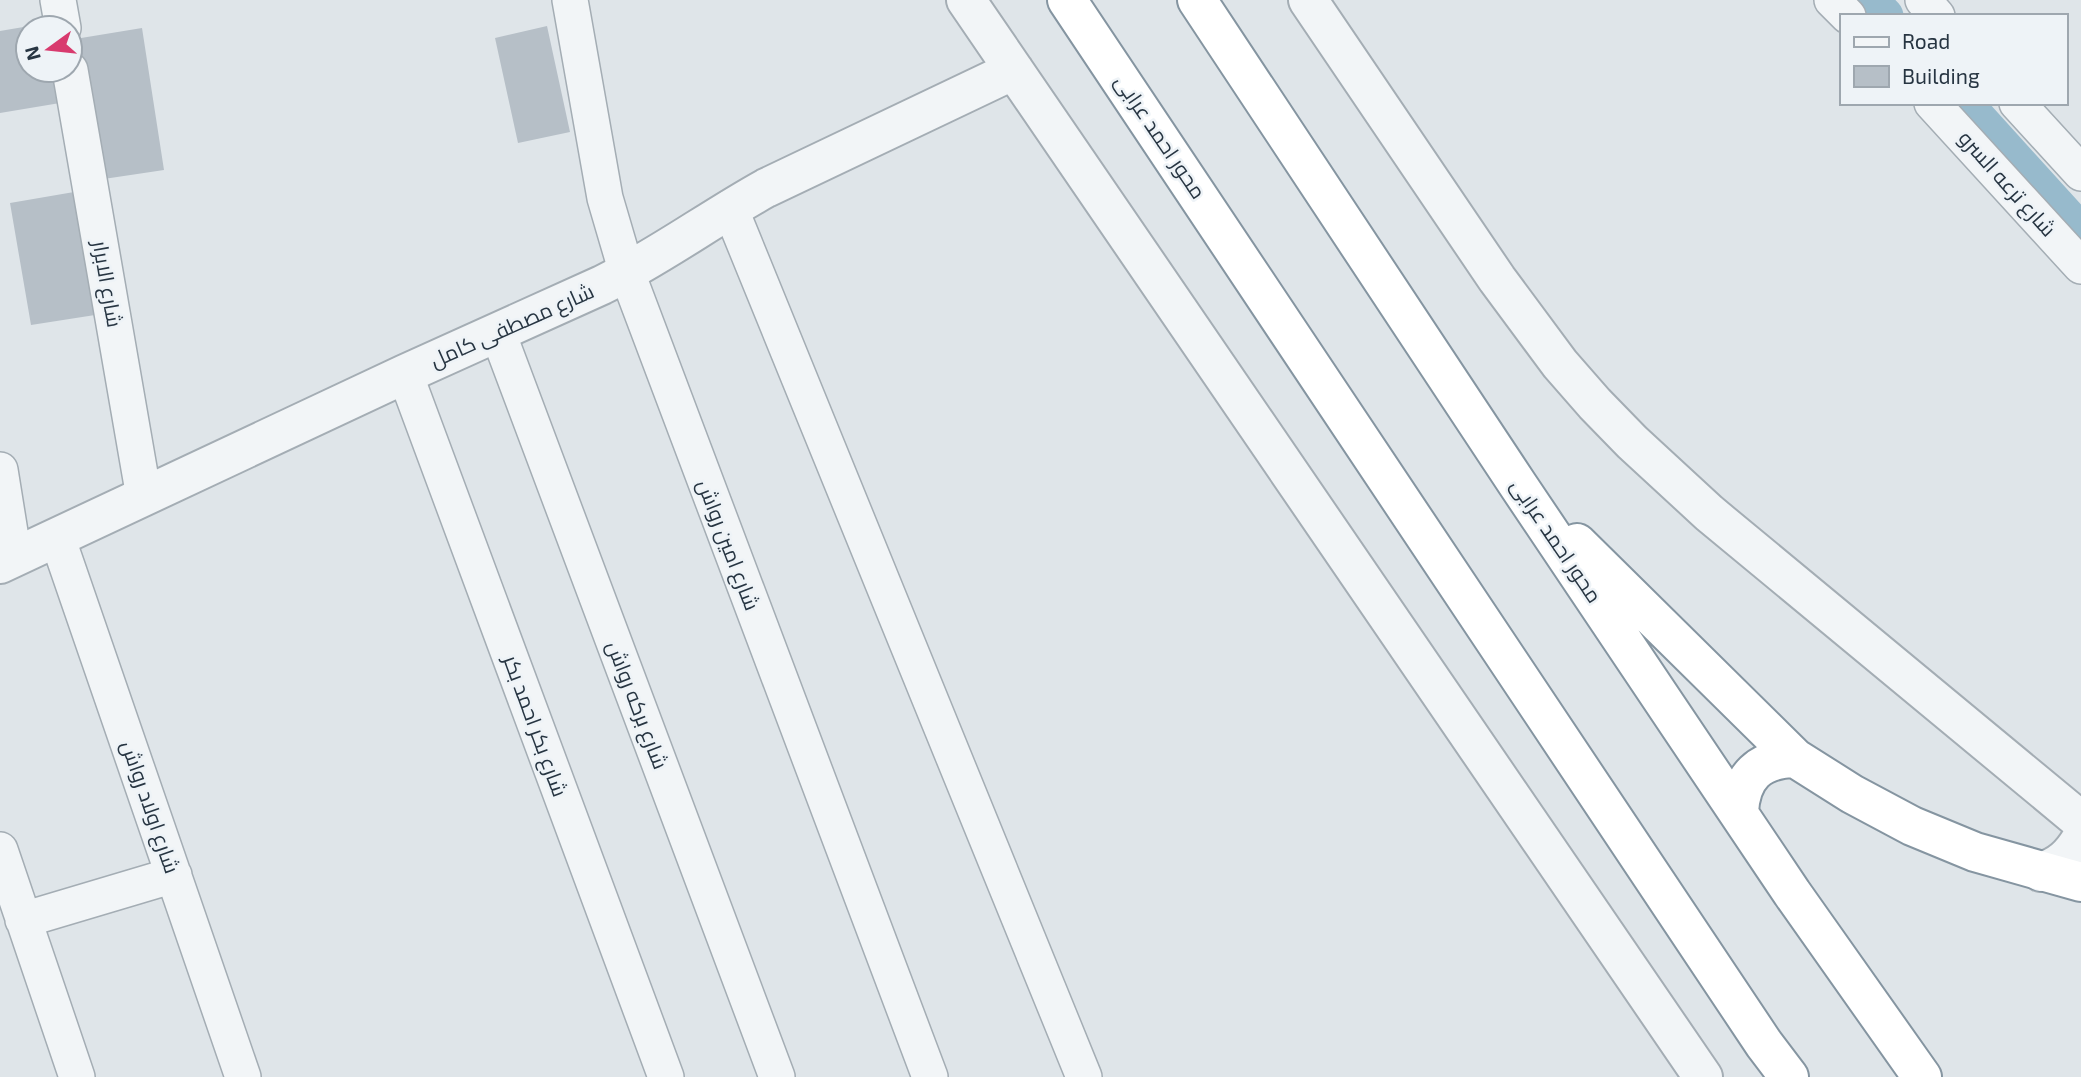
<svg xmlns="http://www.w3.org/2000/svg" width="2081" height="1077" viewBox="0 0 2081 1077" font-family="'Exo 2',Cairo,sans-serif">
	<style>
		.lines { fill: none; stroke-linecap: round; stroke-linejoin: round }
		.canal { stroke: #97bacc; stroke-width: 37 }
		.building { fill: #b6bfc7 }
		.minor-casing { stroke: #a4adb4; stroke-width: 38 }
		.tertiary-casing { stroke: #a4adb4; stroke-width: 42 }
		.motorway-casing { stroke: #8595a1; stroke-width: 42 }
		.minor { stroke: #f2f5f7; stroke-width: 35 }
		.tertiary { stroke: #f2f5f7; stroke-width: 38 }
		.motorway { stroke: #fff; stroke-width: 38 }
		.labels { text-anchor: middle; stroke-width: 5; stroke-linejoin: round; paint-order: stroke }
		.street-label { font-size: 21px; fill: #273542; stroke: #eef3f7 }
	</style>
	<rect width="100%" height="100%" fill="#dfe5e9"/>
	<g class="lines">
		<path class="canal" d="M1870,0L1885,16
			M1964,103L2081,232"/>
	</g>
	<path class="building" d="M47,23V28H28V70H54L60,103L0,113V31Z
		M547,26L570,132L518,143L495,38Z
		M142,28L164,170L97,180L75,39Z
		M74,192L95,315L31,325L10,203Z"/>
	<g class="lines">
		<defs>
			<path id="minor" d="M58,0L63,28
				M570,0L605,198L627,273L930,1077
				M1832,0L1848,16
				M1923,0L1937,16
				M70,70L144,497
				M1932,103L2081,266
				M2017,103L2081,173
				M730,208L1084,1077
				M498,333L777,1077
				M405,374L666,1077
				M0,470L14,557
				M57,537L243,1077
				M0,850L77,1077
				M23,920L174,875"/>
			<path id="tertiary" d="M966,0L1703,1077
				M1308,0L1497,279L1560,364L1595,404L1632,442L1709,513L2081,821
				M0,564L405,374L602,285C659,257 710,219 766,188L1014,70
				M2041,872C2060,866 2071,856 2081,839"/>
			<path id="motorway" d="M1067,0L1764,1044L1789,1077
				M1197,0L1518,485L1792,893L1922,1077
				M1577,543L1795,758L1852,794L1912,826L1975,852L2081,882
				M1739,812C1741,776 1759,759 1795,758"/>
		</defs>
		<use href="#minor" class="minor-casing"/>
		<use href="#tertiary" class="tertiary-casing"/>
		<use href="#motorway" class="motorway-casing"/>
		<use href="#minor" class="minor"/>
		<use href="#tertiary" class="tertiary"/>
		<use href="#motorway" class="motorway"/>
	</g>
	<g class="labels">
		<g class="street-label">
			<text transform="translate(1160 137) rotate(56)" y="7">محور احمد عرابى</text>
			<text transform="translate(2007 184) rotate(48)" y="7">شارع ترعه السرو</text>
			<text transform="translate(107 284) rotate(80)" y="7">شارع الابرار</text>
			<text transform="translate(512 326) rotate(-24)" y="7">شارع مصطفى كامل</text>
			<text transform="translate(1556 541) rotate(56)" y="7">محور احمد عرابى</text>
			<text transform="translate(728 545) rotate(69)" y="7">شارع امين رواش</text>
			<text transform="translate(637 705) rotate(69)" y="7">شارع بركه رواش</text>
			<text transform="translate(535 726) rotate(70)" y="7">شارع بكر احمد بكر</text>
			<text transform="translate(150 807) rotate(71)" y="7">شارع اولاد رواش</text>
		</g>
	</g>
	<rect x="1840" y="14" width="228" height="91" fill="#eef3f7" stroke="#9ea7af" stroke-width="2"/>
	<rect x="1854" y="37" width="35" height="10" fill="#f2f5f7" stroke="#9ea7af" stroke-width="2"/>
	<text x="1902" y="49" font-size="21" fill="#273542">Road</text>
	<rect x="1854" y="66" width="35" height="21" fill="#b6bfc7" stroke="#9ea7af" stroke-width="2"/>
	<text x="1902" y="84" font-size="21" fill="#273542">Building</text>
	<g transform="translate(49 49) rotate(255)"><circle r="33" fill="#eef3f7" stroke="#9ea7af" stroke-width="2"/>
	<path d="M0-5L12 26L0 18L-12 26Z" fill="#d83a6e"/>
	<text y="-10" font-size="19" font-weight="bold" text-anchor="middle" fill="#273542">N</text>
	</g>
</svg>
